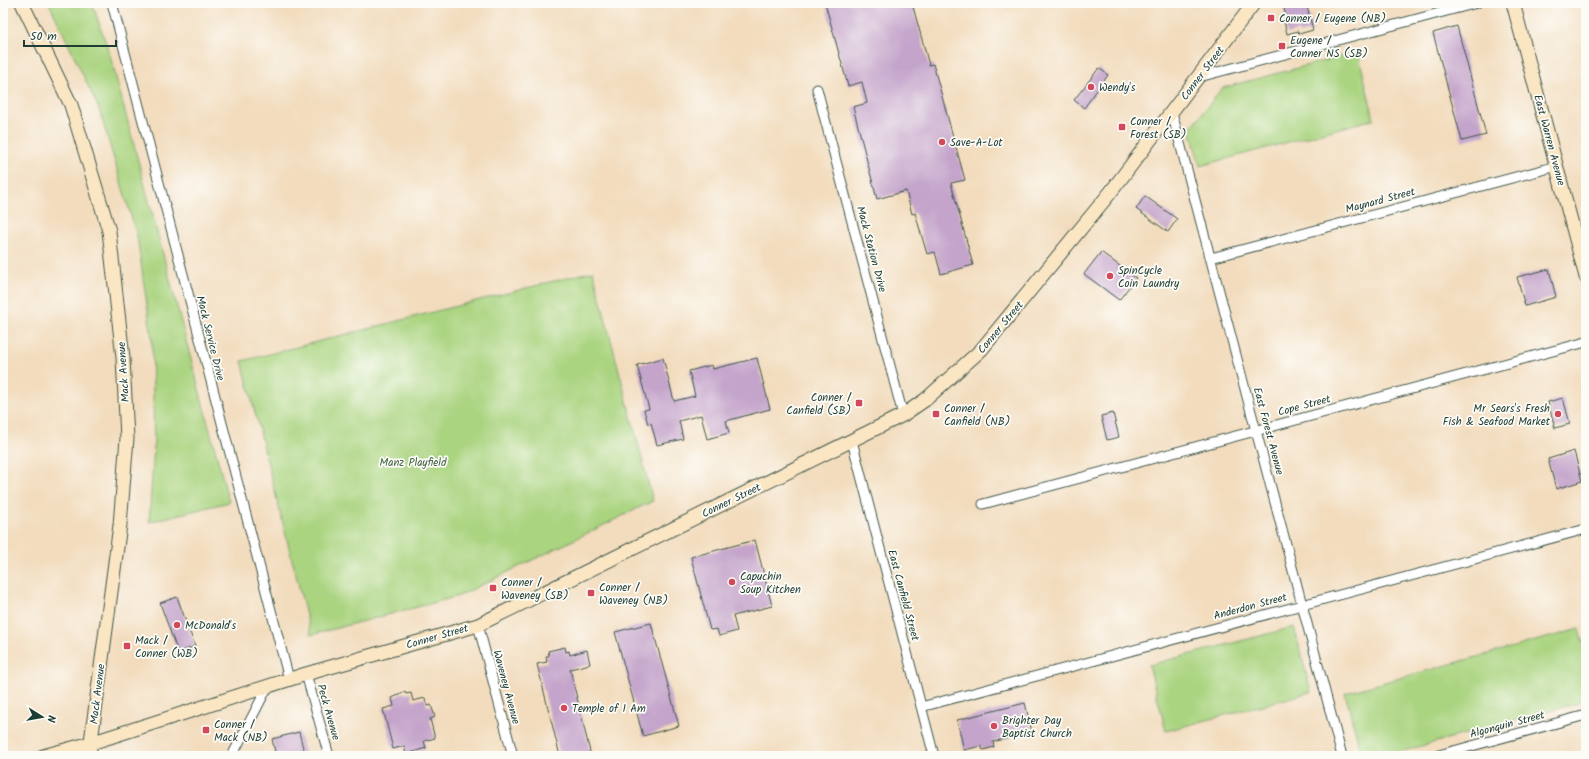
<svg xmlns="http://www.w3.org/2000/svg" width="1589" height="759" viewBox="0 0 1589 759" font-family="Kalam,sans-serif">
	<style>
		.green { fill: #aad480; stroke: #64885a }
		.building { fill: #c4a4cb }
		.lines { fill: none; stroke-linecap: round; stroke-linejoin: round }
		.minor-casing { stroke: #3f5549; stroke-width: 11 }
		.secondary-casing { stroke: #3f5549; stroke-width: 15 }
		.minor { stroke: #fff; stroke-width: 9 }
		.secondary { stroke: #fbe6c4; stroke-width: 13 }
		.poi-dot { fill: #d1495b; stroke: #fdfcf7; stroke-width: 1.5 }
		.labels { text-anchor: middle; stroke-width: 3.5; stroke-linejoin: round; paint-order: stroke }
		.poi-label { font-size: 11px; fill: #1f3d34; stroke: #fdfcf7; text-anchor: start }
		.street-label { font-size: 11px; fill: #1f3d34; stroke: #fdfcf7 }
		.park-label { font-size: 11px; fill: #426347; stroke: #fdfcf7 }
	</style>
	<rect width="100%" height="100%" fill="#fdfcf7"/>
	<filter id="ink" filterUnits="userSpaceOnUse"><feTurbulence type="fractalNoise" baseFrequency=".025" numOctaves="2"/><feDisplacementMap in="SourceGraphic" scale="8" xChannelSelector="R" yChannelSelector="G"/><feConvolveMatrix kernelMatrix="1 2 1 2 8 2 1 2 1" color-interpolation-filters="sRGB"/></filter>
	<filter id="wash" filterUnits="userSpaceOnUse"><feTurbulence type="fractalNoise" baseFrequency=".012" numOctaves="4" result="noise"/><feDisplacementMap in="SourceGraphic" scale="16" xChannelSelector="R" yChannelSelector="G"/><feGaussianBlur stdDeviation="0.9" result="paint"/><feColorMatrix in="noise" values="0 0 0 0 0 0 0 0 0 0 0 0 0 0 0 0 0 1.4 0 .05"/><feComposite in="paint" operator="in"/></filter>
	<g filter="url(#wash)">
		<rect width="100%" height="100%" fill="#f2dcbd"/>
		<path class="green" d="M49,3H92L110,55L229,502L149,522L154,446L152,339L137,236L99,109Z
			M1358,52L1374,119L1200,166L1190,129L1222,88Z
			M593,271L653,501L459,596L311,635L242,361Z
			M1294,627L1311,692L1166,731L1149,665Z
			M1579,629L1586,653V701L1385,756H1362L1345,693Z"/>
		<g id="blocks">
			<path class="building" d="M825,3H912L929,65L933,64L965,180L951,183L973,265L941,274L935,252L927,254L915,213L912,214L906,191L877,199L853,107L867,103L862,82L848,86Z
				M1288,3H1306L1313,30L1299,34L1298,31L1287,34L1284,21L1287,20L1284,9Z
				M1457,26L1486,135L1462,141L1433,33Z
				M1099,68L1108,75L1084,108L1074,100Z
				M1145,196L1177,219L1168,232L1136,209Z
				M1101,252L1136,278L1119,300L1084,274Z
				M1549,269L1556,297L1525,306L1517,277Z
				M663,358L674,401L695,396L689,371L712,365L713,369L757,358L770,409L726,421L729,433L707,439L701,415L679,421L683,439L657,445L651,423L648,424L644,410L649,409L637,365Z
				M1563,398L1570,424L1555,428L1548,402Z
				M1113,413L1119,437L1107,440L1101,416Z
				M1574,451L1582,481L1556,489L1548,459Z
				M755,540L772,606L733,616L737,631L719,636L717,629L710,630L691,557Z
				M177,597L195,646L178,653L160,603Z
				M651,623L679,726L643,736L615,632Z
				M565,647L566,652L569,651L570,655L587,650L590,664L570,669L591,756H560L537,664L547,662L546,656H549L548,651Z
				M405,692L406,694L411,693L413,701L425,698L427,706L431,705L435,717L430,719L435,738L424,741L426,748L406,754L404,746L393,749L383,709L394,706L392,698Z
				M1025,703L1032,732L993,742L994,747L983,750L981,746L964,750L957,720Z
				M299,732L305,756H276L272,739Z"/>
		</g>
	</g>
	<g filter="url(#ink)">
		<use href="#blocks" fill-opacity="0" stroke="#3f5549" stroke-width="1"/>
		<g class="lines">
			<defs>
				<path id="minor" d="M112,3L289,679
					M1199,77L1477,3
					M817,89L903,415
					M1172,113L1342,756
					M1211,258L1557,166
					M852,441L934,756
					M983,504L1586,342
					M478,625L513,756
					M306,674L329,756
					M921,707L1586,529
					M232,756L268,686
					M1435,756L1586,715"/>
				<path id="secondary" d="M22,3L71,105L109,231L123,358L127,438L120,525L89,756
					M1513,3L1586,277
					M43,756L91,743L306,674L478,625L903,415L925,400L981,350L1110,193L1254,3"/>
			</defs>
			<use href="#minor" class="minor-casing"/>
			<use href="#secondary" class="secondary-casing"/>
			<use href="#minor" class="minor"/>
			<use href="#secondary" class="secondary"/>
		</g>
	</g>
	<g class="poi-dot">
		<rect x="1267" y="14" width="8" height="8" rx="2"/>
		<rect x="1278" y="42" width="8" height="8" rx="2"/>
		<circle cx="1091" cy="87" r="4"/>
		<rect x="1118" y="123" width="8" height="8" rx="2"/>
		<circle cx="942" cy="142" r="4"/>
		<circle cx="1110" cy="276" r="4"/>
		<rect x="855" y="399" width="8" height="8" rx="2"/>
		<rect x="932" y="410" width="8" height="8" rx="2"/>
		<circle cx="1558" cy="414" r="4"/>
		<circle cx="732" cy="582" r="4"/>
		<rect x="489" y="584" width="8" height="8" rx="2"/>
		<rect x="587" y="589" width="8" height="8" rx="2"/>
		<circle cx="177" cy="625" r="4"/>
		<rect x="123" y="642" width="8" height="8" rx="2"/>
		<circle cx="564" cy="708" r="4"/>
		<circle cx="994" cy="726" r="4"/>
		<rect x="202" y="726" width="8" height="8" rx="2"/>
	</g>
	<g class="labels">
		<g class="poi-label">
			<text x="1279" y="22">Conner / Eugene (NB)</text>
			<text x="1290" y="44">Eugene /<tspan x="1290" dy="13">Conner NS (SB)</tspan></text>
			<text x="1099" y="91">Wendy's</text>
			<text x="1130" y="125">Conner /<tspan x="1130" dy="13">Forest (SB)</tspan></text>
			<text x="950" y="146">Save-A-Lot</text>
			<text x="1118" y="274">SpinCycle<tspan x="1118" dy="13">Coin Laundry</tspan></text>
			<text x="851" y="401" text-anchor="end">Conner /<tspan x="851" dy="13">Canfield (SB)</tspan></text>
			<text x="944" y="412">Conner /<tspan x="944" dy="13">Canfield (NB)</tspan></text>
			<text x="1550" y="412" text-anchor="end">Mr Sears's Fresh<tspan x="1550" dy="13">Fish &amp; Seafood Market</tspan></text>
			<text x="740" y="580">Capuchin<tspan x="740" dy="13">Soup Kitchen</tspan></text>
			<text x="501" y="586">Conner /<tspan x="501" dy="13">Waveney (SB)</tspan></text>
			<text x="599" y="591">Conner /<tspan x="599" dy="13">Waveney (NB)</tspan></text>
			<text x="185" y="629">McDonald's</text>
			<text x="135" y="644">Mack /<tspan x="135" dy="13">Conner (WB)</tspan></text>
			<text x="572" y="712">Temple of I Am</text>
			<text x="1002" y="724">Brighter Day<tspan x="1002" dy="13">Baptist Church</tspan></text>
			<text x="214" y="728">Conner /<tspan x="214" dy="13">Mack (NB)</tspan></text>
		</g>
		<g class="street-label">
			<text transform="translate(1202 73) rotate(-53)" y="4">Conner Street</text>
			<text transform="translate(1550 140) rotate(75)" y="4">East Warren Avenue</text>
			<text transform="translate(1380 200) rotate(-15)" y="4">Maynard Street</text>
			<text transform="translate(872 249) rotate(75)" y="4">Mack Station Drive</text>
			<text transform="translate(1000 327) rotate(-50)" y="4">Conner Street</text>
			<text transform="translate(211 338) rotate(76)" y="4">Mack Service Drive</text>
			<text transform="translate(123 372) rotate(-94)" y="4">Mack Avenue</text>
			<text transform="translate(1304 405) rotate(-15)" y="4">Cope Street</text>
			<text transform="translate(1269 431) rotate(75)" y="4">East Forest Avenue</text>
			<text transform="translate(731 500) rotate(-26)" y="4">Conner Street</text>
			<text transform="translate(904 595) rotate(75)" y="4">East Canfield Street</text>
			<text transform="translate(1250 606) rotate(-15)" y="4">Anderdon Street</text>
			<text transform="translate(437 636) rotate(-16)" y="4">Conner Street</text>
			<text transform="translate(507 687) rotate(75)" y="4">Waveney Avenue</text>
			<text transform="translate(97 694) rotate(-83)" y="4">Mack Avenue</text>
			<text transform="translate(329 712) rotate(74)" y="4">Peck Avenue</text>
			<text transform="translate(1507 724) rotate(-15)" y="4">Algonquin Street</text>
		</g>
		<g class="park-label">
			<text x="413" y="466">Manz Playfield</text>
		</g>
	</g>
	<rect width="1589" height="759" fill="none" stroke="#fdfcf7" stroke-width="16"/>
	<g transform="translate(42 717) rotate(101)" stroke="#fdfcf7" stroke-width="3" paint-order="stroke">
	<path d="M0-3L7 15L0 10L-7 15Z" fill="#1f3d34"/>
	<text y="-6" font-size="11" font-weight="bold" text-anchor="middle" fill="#1f3d34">N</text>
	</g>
	<path d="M24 40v6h92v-6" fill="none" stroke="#1f3d34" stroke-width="2"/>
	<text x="30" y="40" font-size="12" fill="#1f3d34" stroke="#fdfcf7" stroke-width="3" paint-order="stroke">50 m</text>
</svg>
